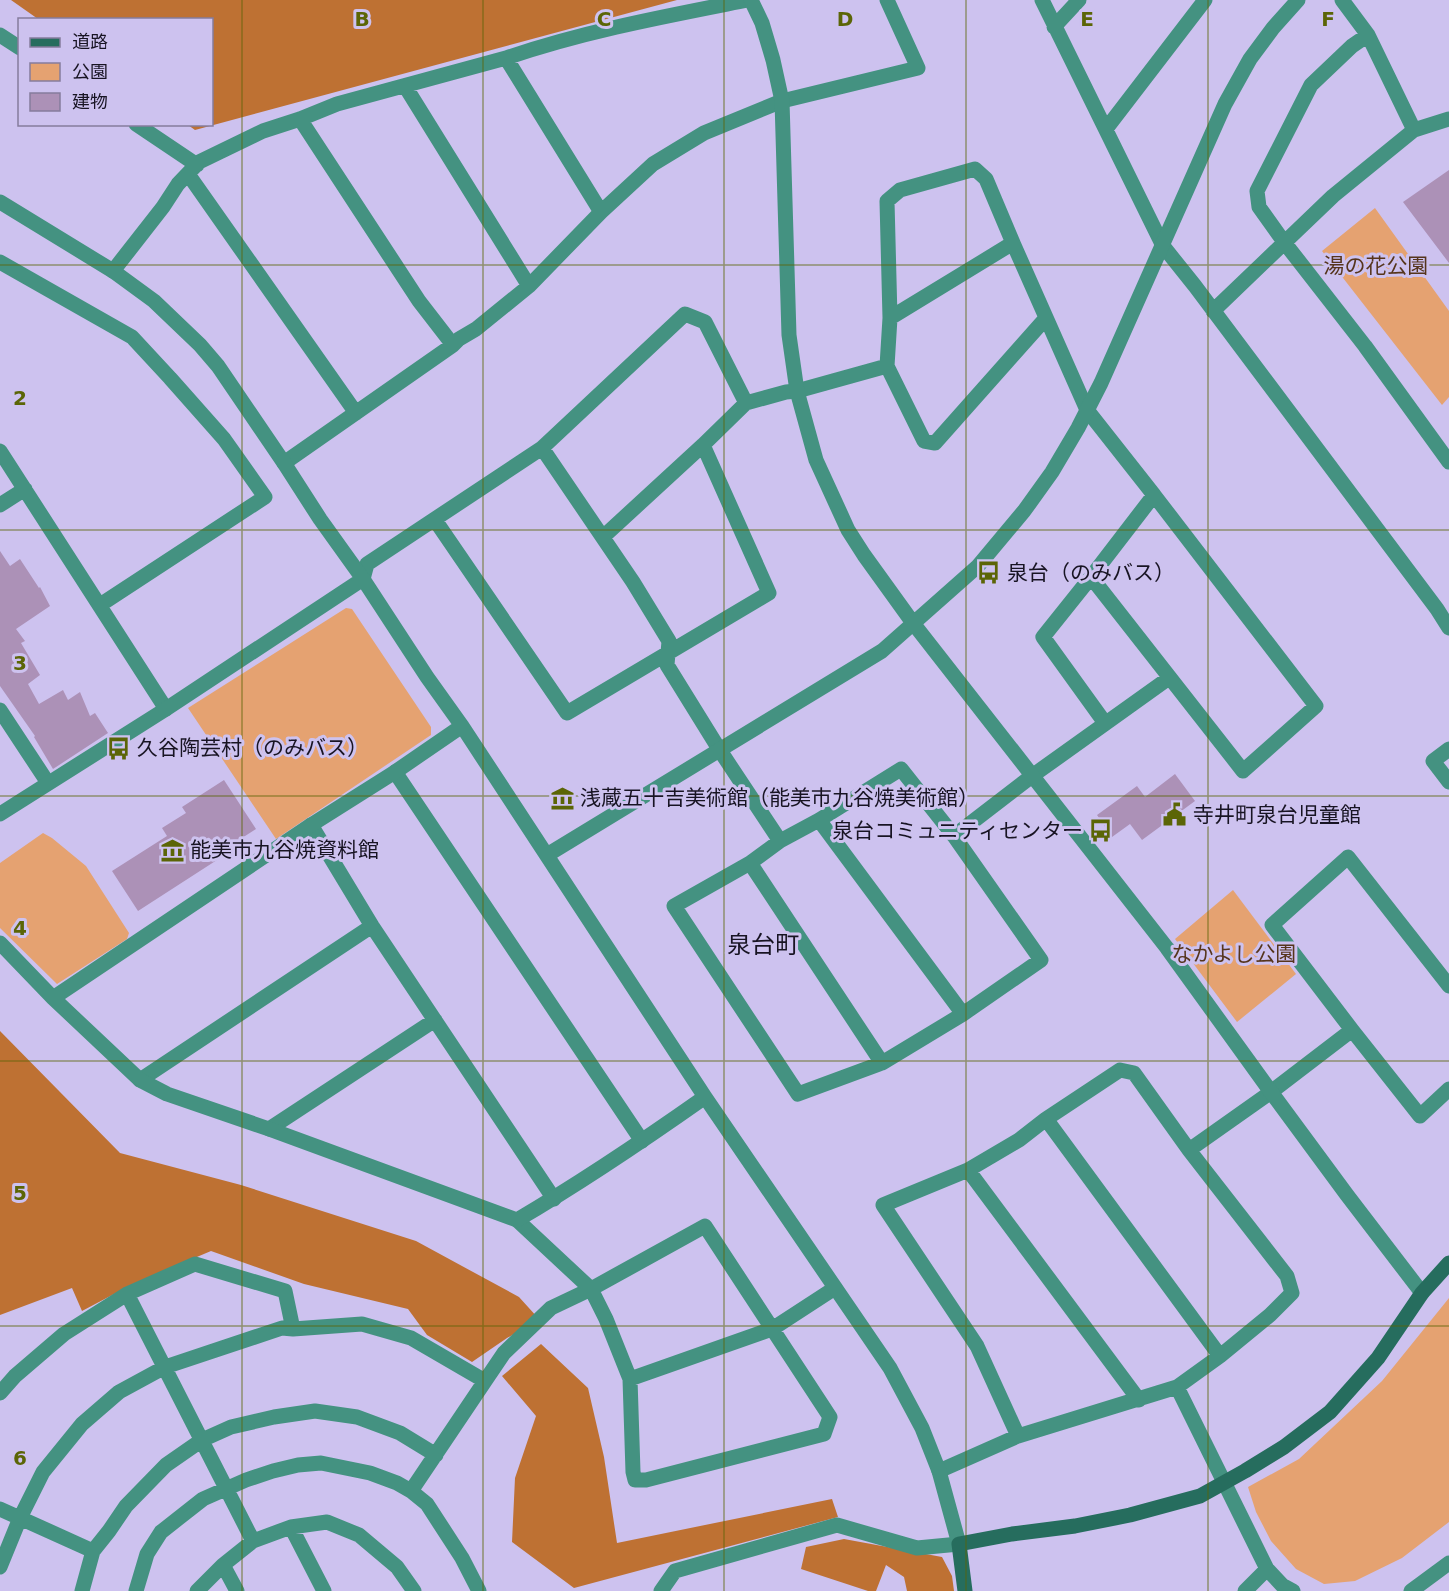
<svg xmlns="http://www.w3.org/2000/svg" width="1449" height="1591" viewBox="0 0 1449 1591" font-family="'DejaVu Sans','Noto Sans JP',sans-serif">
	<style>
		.green { fill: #e5a271 }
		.forest { fill: #be7133 }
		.building { fill: #ac91b7 }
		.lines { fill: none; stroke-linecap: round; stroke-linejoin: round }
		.minor { stroke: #449281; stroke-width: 15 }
		.tertiary { stroke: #449281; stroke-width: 15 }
		.secondary { stroke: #266d5e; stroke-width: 15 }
		.grid { fill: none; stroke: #5b6506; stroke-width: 1.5; stroke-opacity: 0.55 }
		.labels { text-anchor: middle; stroke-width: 6; stroke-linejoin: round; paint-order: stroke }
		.park-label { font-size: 21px; fill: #56351c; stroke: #cdc2ef }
		.poi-label { font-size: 21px; fill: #181423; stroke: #cdc2ef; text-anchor: start }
		.quarter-label { font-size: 24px; fill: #181423; stroke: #cdc2ef }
		.grid-label { font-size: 20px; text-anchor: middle; font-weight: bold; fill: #5b6506; stroke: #cdc2ef; stroke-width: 6; stroke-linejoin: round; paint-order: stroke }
	</style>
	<rect width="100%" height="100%" fill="#cdc2ef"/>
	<path class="green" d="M1375,208L1449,311V397L1442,405L1322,251Z
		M346,608L352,609L431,727V735L276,839L188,708Z
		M43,833L52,838L86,866L129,933L127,939L57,984L0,928V863Z
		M1233,890L1296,974L1237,1022L1175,939Z
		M1449,1298V1522L1402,1558L1355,1581L1324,1584L1296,1569L1271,1541L1256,1512L1248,1487L1299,1459L1382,1381Z"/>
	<path class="forest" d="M11,0H677L195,130L188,125L212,124V20L38,19Z
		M0,1031L120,1153L241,1185L416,1241L519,1297L538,1318L534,1323L507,1338L472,1362L427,1335L408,1309L304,1284L211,1251L133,1284L82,1311L72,1288L0,1315Z
		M541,1344L588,1388L604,1457L617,1543L832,1499L838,1517L574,1588L512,1542L515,1478L536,1416L502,1376Z
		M844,1539L942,1557L952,1576L954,1591H907L904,1577L886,1565L876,1591H868L801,1569L806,1547Z"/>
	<path class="building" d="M1449,170V263L1403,202Z
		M0,551L10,566L20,559L39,588L40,587L50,606L16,629L25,641L21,643L40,675L28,684L39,704L63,690L68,700L80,692L90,716L95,713L108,733L53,769L34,737L35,736L0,686Z
		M1175,774L1195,801L1142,840L1130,824L1112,837L1097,815L1137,786L1145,797Z
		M224,780L256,829L231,845L234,849L138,911L112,871L167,836L162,828L186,813L182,807Z"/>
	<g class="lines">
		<path class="minor" d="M1042,0L1163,246L1195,286L1437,609L1449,628
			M1342,0L1368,35L1414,130
			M1054,27L1079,0
			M0,35L20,48
			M1368,35L1352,46L1311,85L1257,191L1259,207L1284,242L1365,346L1449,462
			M506,58L601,212
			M405,86L529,286
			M300,119L419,301L453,345
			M136,124L197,165
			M1106,129L1205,0
			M188,174L356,413
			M0,262L132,337L170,378L224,439L265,497L100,605
			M113,271L163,207L178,184L199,162L263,131L300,119L337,104L506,58C585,31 667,16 748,0
			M1213,311L1333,196L1414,130L1449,119
			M890,318L887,201L900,190L975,169L986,179L1013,243
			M887,366L924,441L935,443L1046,318
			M542,448L685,314L705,322L746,403
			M0,451L166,709
			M284,463L453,345L459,339L476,329L529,286L601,212L653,164L704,133L782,101L918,68L887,0
			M0,505L25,489
			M435,520L567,713L769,593L703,445
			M603,537L703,445L746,403L786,392L797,391L887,366L890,318L1013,243L1087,410L1154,495L1091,577L1243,771L1316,706L1154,495
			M1091,577L1043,637L1105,723
			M363,579L367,564L542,448L633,582L669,641L667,665L719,749L780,841
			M0,710L48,783
			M1449,749L1433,761L1449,782
			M901,769L954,836L1041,960L963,1014L882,1063L798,1094L674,906L750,863L780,841L819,820Z
			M395,772L642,1141
			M819,820L963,1014
			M311,825L372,926L554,1199
			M954,836L1032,776L1169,678
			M750,863L882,1063
			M1449,986L1348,857L1272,925L1352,1030L1420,1116L1449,1089
			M140,1080L372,926
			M1046,1119L1220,1356
			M269,1129L435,1020
			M1189,1150L1271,1092L1352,1030
			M968,1170L1139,1400
			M127,1294L253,1541
			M630,1379L772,1329L835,1288
			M485,1381L504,1353L551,1308L591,1289L705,1226L830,1417L824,1434L646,1480H635L633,1472L630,1379L606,1319L591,1289L517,1220
			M1177,1387L1267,1569L1282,1585L1293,1591
			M0,1393L15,1376L64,1334L127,1294L195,1264L285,1291L293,1329
			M939,1471L1018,1436L1177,1387L1220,1356L1270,1315L1292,1293L1287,1276L1189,1150L1134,1073L1120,1070L1046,1119L1019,1140L968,1170L883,1205L977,1346L1018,1436
			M0,1509L93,1551
			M291,1527L324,1591
			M223,1565L237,1591
			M0,1567L20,1518L43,1472L82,1424L119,1392L165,1367L282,1328L293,1329L362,1324L411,1338L485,1381L411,1491
			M82,1591L93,1551L109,1531L126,1506L166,1465L202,1440L231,1427L274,1417L315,1411L357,1417L400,1433L436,1455
			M136,1591L147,1554L161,1532L203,1499L246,1480L273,1471L298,1465L321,1463L370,1473L397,1483L411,1491L427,1504L462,1558L479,1591
			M197,1591L223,1565L253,1541L291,1527L327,1522L359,1535L397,1567L414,1591
			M661,1591L675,1571L837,1525L917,1548L959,1544
			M1245,1591L1267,1569
			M1411,1591L1449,1563"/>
		<path class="tertiary" d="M751,0L762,23L773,60L782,101L789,335L797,391L816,460L848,530L864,555L913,623L1167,948L1271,1092L1347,1195L1422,1293
			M0,202L113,271L154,301L200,345L218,366L284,463L320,519L363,579L427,677L462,726L705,1097L890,1368L922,1428L939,1471L959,1544
			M0,814L166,709L363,579
			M547,855L882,651L978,566L1024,511L1052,472L1078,428L1101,383L1225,104L1250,59L1273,28L1298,0
			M0,943L53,998L140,1080L167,1094L269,1129L517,1220C582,1182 644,1140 705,1097
			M53,998L311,825L395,772L462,726"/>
		<path class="secondary" d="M965,1591L959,1544L1012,1534L1075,1526L1130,1515L1200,1496L1245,1471L1284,1447L1330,1412L1378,1358L1422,1293L1449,1263"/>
	</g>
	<path class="grid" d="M242,0V1591M483,0V1591M724,0V1591M966,0V1591M1208,0V1591M0,265H1449M0,530H1449M0,796H1449M0,1061H1449M0,1326H1449"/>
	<defs>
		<symbol id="bus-bare" viewBox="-9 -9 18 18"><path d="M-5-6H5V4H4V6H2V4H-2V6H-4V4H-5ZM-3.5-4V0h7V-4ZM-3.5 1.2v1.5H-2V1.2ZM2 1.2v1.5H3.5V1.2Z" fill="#5b6506" stroke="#cdc2ef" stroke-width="2.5" paint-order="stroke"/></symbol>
		<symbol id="museum-bare" viewBox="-9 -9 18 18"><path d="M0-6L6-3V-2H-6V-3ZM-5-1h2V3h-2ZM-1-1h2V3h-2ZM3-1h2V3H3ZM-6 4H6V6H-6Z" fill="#5b6506" stroke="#cdc2ef" stroke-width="2.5" paint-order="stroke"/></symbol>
		<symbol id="civic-bare" viewBox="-9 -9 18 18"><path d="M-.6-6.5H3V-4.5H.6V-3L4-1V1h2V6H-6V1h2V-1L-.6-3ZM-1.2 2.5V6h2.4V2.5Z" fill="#5b6506" stroke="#cdc2ef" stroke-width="2.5" paint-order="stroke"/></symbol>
	</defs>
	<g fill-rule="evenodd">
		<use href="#bus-bare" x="972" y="556" width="33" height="33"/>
		<use href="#bus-bare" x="102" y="732" width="33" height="33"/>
		<use href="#museum-bare" x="546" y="782" width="33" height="33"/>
		<use href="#civic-bare" x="1158" y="798" width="33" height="33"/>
		<use href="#bus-bare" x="1084" y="814" width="33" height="33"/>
		<use href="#museum-bare" x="156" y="834" width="33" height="33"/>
	</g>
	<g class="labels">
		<g class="park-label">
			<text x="1376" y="273">湯の花公園</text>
			<text x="1234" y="961">なかよし公園</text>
		</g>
		<g class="poi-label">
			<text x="1007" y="580">泉台（のみバス）</text>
			<text x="137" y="755">久谷陶芸村（のみバス）</text>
			<text x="580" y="805">浅蔵五十吉美術館（能美市九谷焼美術館）</text>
			<text x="1193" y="822">寺井町泉台児童館</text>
			<text x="1083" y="838" text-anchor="end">泉台コミュニティセンター</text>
			<text x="190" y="857">能美市九谷焼資料館</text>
		</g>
		<g class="quarter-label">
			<text x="763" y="953">泉台町</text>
		</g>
	</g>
	<g class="grid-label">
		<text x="362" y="26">B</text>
		<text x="604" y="26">C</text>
		<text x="845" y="26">D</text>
		<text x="1087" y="26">E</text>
		<text x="1328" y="26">F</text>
		<text x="20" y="405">2</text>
		<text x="20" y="670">3</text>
		<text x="20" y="935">4</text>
		<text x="20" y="1200">5</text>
		<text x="20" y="1465">6</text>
	</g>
	<rect x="18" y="18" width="195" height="108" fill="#cdc2ef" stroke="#857c9d" stroke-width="1.5"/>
	<rect x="30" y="38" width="30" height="9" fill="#266d5e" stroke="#857c9d" stroke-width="1.5"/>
	<text x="72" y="48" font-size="18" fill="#181423">道路</text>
	<rect x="30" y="63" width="30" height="18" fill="#e5a271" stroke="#857c9d" stroke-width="1.5"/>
	<text x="72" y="78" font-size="18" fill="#181423">公園</text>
	<rect x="30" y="93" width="30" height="18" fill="#ac91b7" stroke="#857c9d" stroke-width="1.5"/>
	<text x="72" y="108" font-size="18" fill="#181423">建物</text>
</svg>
